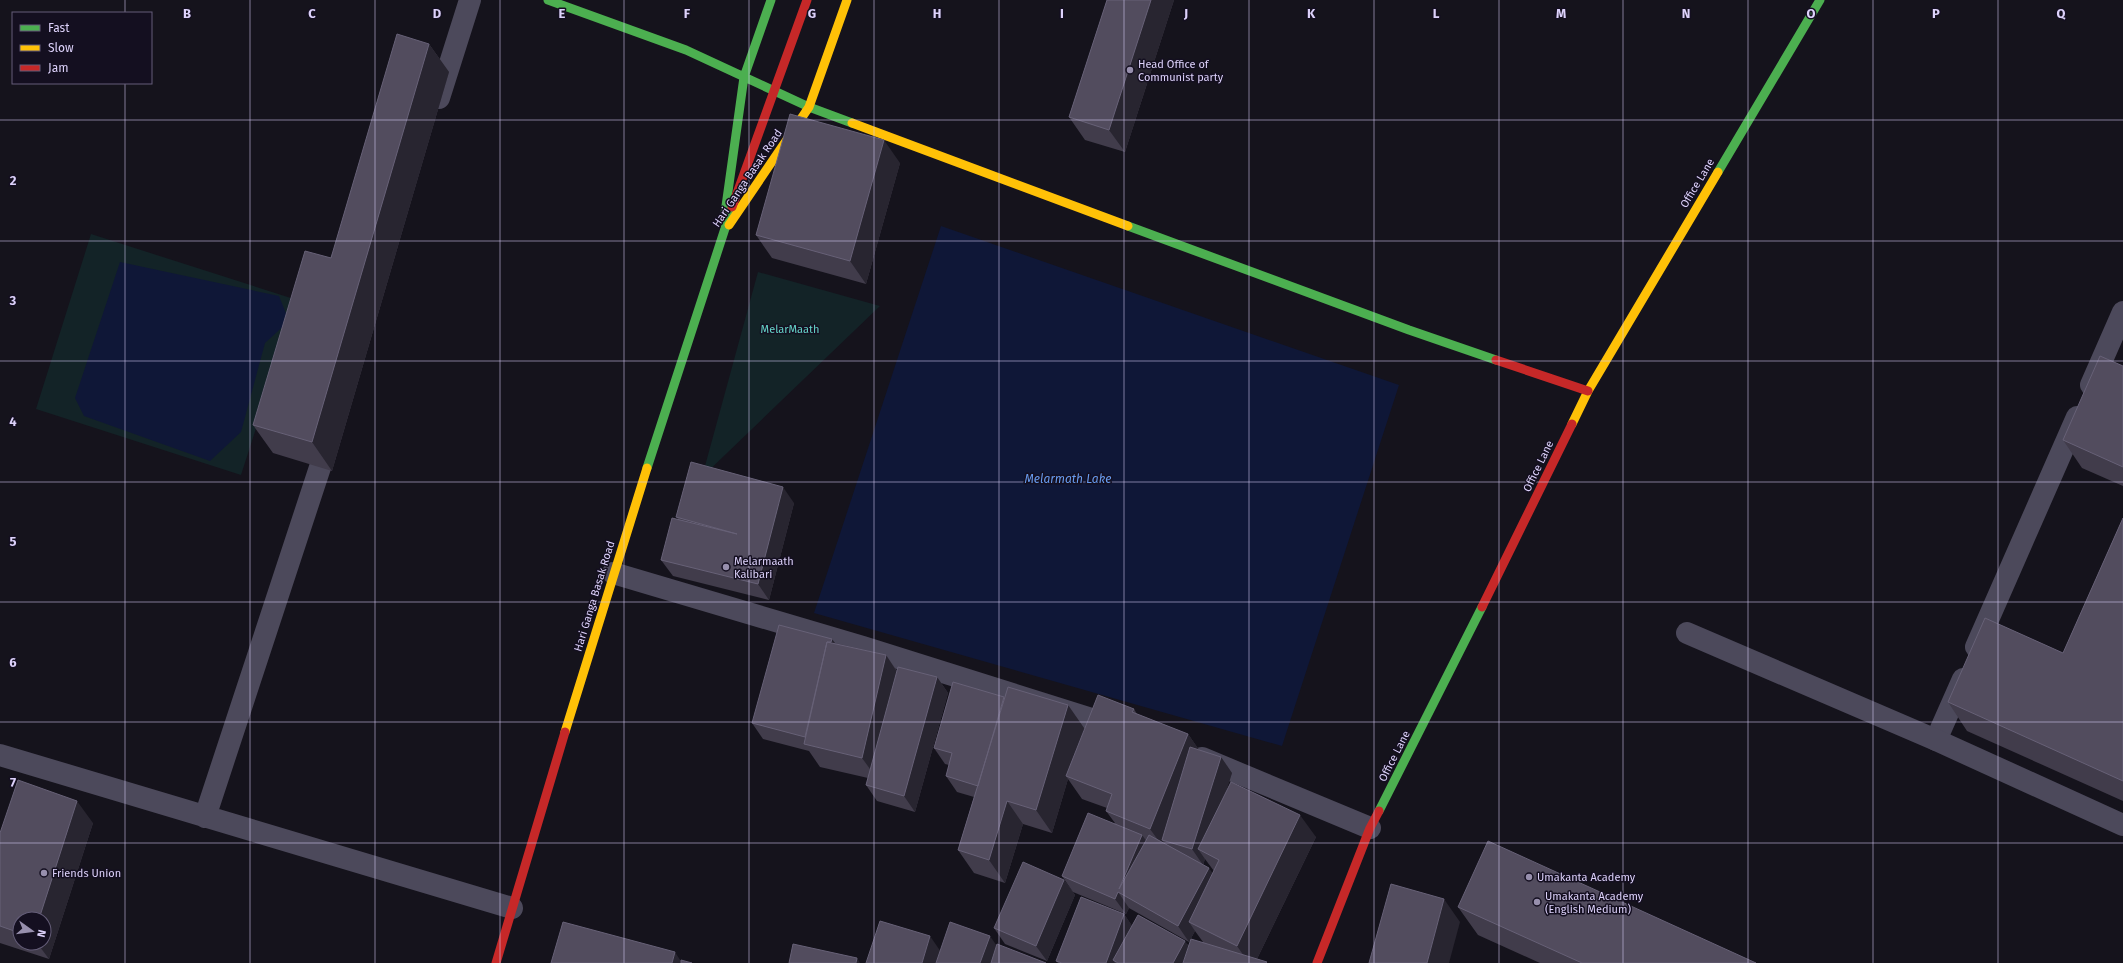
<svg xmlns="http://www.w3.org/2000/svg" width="2123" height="963" viewBox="0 0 2123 963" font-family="'Fira Sans',sans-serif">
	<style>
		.green { fill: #132327 }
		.water { fill: #0f1737 }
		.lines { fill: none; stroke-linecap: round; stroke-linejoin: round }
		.lane { stroke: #4c495b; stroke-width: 22 }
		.street { stroke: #4c495b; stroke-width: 22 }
		.fast { stroke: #4caf50; stroke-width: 9 }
		.slow { stroke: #ffc107; stroke-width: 9 }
		.jam { stroke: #c62828; stroke-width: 9 }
		.wall { fill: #413c4b; fill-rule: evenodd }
		.shaded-wall { fill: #282530 }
		.building { fill: #524c5e; stroke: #676177 }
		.grid { fill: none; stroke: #ddd2fb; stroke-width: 1; stroke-opacity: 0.55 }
		.poi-dot { fill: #978fad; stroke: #140f20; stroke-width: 1.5 }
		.labels { text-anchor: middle; stroke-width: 3; stroke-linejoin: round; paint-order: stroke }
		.poi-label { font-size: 11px; fill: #ddd2fb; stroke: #140f20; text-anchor: start }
		.street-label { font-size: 11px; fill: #ddd2fb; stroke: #140f20 }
		.park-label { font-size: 11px; fill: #65d4c9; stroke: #140f20 }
		.water-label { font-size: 12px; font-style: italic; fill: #699df1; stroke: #140f20 }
		.grid-label { font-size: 13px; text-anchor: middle; font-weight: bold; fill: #ddd2fb; stroke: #140f20; stroke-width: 3; stroke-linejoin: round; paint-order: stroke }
	</style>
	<rect width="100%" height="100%" fill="#15131c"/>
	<path class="green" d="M91,234L297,300L241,475L36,409Z
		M758,272L880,306L702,477Z"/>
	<path class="water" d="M941,226L1399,385L1282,746L814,613Z
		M120,262L279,296L289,321L265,343L241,432L210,461L84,416L75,398Z"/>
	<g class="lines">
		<path class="lane" d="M2091,385L2123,312
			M1976,647L2077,417
			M1936,740L1963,679"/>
		<path class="street" d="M439,98L470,0
			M613,573L863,647L1117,727
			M1687,633L1936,740L2123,825
			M0,755L512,908
			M1202,758L1370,828
			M205,817L329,440"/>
		<path class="fast" d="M548,0L686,50L809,107L852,123
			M1718,172L1820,0
			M725,213L744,77L771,0
			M1128,226L1409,330L1496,360
			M647,468L732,207
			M1379,811L1482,607"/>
		<path class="slow" d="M852,123L1128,226
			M729,225L809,107L847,0
			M1572,424L1588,391L1718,172
			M565,732L647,468"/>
		<path class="jam" d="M732,207L807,0
			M1496,360L1588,391
			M1482,607L1572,424
			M496,963L565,732
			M1317,963L1370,828L1379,811"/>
	</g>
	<path class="wall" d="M1107,0H1174L1125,152L1085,140L1069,117Z
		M429,44L449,72L332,471L273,453L253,425Z
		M900,163L866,284L772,258L756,235Z
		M2123,366V486L2082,468L2063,440Z
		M794,503L769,600L673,576L661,560L678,519L676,517Z
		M2123,518V801L1967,731L1948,702L2063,653Z
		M832,639L835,643L886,655L897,671L937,677L948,693L915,812L877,801L866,785L868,778L820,767L809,751L763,739L752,723Z
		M1004,697L1068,705L1084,728L1078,746L1134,709L1137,714L1188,734L1199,750L1221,757L1232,773L1225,793L1316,837L1257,959L1267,962V963H1058L1056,961L1124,914L1132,926L1189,945L1203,942L1195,931L1189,942L1129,908L1126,914L1073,892L1062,876L1115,823L1106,811L1107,808L1082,799L1068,779L1052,833L1023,824L1005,883L974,873L958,850L974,797L957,792L946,776L949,765L945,764L934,748ZM1205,859L1214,871L1213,874L1201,864L1203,865Z
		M93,823L49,959L0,943V833ZM20,919L44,943H20Z
		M1064,880L1075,895L1047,961L1005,944L994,928Z
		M1458,907L1756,963H1540L1478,935Z"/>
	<path class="shaded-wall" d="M1151,0H1174L1125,152L1109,130Z
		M429,44L449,72L332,471L312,442Z
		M884,140L900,163L866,284L850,261Z
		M783,487L794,503L769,600L758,584Z
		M832,639L843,654L811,746Z
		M886,655L901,678L878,780L862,758Z
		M937,677L948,693L915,812L904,796Z
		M1068,705L1084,728L1069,777L1066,776L1068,779L1052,833L1036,810Z
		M1188,734L1204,757L1162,840L1168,848L1166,851L1150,829Z
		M1221,757L1232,773L1207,853L1198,849L1205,859L1203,865L1192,849Z
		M77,801L93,823L49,959L37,943H44V919H39Z
		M1007,801L1023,824L1005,883L989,860Z
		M1300,815L1316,837L1255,963H1249L1237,946Z
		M1142,835L1153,850L1119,889Z
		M1209,868L1220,884L1189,922L1195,931L1189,942L1178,926Z
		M1064,880L1075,895L1047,961L1036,946Z
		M1118,892L1129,908L1126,914L1115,899Z
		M1444,899L1460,922L1449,963H1427Z
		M1124,914L1135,930L1113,960L1115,963H1106Z
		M930,936L941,952L938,963H922Z
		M990,936L1001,952L997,963H980Z
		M1185,941L1196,956L1193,963H1173Z
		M675,952L682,963H672Z
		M857,958L860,963H856Z"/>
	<path class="building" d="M1107,0H1151L1109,130L1069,117Z
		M397,34L429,44L312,442L253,425L305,251L331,258Z
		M790,114L884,140L850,261L756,235Z
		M2100,356L2123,366V467L2063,440Z
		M691,462L783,487L758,584L661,560L672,518L737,534L676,517Z
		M2123,518V781L1948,702L1985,618L2063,653Z
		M779,625L832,639L831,642H827L805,737L752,723Z
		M827,642L886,655L862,758L804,744Z
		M898,667L937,677L904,796L866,785Z
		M953,682L1004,697L978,786L946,776L952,753L934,748Z
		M1008,687L1068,705L1036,810L1007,801L989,860L958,850Z
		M1098,695L1134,709L1132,712L1188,734L1150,829L1106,811L1112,794L1066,776Z
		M1190,747L1221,757L1192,849L1162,840Z
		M18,780L77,801L39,919H20V933L0,926V833Z
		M1231,782L1300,815L1237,946L1189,922L1219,860L1198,849Z
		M1088,813L1142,835L1119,889L1149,835L1209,868L1178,926L1118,892L1115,899L1062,876Z
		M1488,841L1756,963H1582L1458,907Z
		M1023,862L1064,880L1036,946L994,928Z
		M1391,884L1444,899L1427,963H1369Z
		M1081,897L1124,914L1106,963H1062L1056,961Z
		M1138,915L1185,941L1173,963H1118L1113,960Z
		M880,921L930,936L922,963H866Z
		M563,922L675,952L672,963H551Z
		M950,922L990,936L980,963H936Z
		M1191,939L1267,962L1266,963H1183Z
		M793,944L857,958L856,963H789Z
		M997,944L1046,963H991Z
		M681,960L692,963H681Z"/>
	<path class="grid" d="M125,0V13M250,0V963M375,0V963M500,0V963M624,0V963M749,0V963M874,0V963M999,0V963M1124,0V963M1249,0V963M1374,0V963M1499,0V963M1623,0V963M1748,0V963M1873,0V963M1998,0V963M125,83V963M0,120H2123M0,241H2123M0,361H2123M0,482H2123M0,602H2123M0,722H2123M0,843H2123"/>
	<g class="poi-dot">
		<circle cx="1130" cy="70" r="4"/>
		<circle cx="726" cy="567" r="4"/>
		<circle cx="44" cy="873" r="4"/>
		<circle cx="1529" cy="877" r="4"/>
		<circle cx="1537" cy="902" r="4"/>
	</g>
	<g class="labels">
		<g class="poi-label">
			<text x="1138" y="68">Head Office of<tspan x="1138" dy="13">Communist party</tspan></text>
			<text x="734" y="565">Melarmaath<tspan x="734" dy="13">Kalibari</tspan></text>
			<text x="52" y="877">Friends Union</text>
			<text x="1537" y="881">Umakanta Academy</text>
			<text x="1545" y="900">Umakanta Academy<tspan x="1545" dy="13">(English Medium)</tspan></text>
		</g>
		<g class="street-label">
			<text transform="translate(747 178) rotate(-56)" y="4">Hari Ganga Basak Road</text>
			<text transform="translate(1697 183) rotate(-59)" y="4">Office Lane</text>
			<text transform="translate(1538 466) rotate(-64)" y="4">Office Lane</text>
			<text transform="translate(594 596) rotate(-73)" y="4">Hari Ganga Basak Road</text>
			<text transform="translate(1394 756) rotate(-63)" y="4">Office Lane</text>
		</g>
		<g class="park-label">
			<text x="790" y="333">MelarMaath</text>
		</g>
		<g class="water-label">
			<text x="1068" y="483">Melarmath Lake</text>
		</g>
	</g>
	<g class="grid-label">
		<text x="187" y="18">B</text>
		<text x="312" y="18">C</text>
		<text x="437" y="18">D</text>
		<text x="562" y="18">E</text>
		<text x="687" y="18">F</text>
		<text x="812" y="18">G</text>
		<text x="937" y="18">H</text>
		<text x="1062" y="18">I</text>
		<text x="1186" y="18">J</text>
		<text x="1311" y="18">K</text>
		<text x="1436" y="18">L</text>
		<text x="1561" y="18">M</text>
		<text x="1686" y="18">N</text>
		<text x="1811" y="18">O</text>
		<text x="1936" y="18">P</text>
		<text x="2061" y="18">Q</text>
		<text x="13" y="185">2</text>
		<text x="13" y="305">3</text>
		<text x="13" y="426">4</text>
		<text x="13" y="546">5</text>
		<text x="13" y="667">6</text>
		<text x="13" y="787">7</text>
	</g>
	<rect x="12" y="12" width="140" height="72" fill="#140f20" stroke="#645d78"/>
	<rect x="20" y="25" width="20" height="6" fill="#4caf50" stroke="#645d78"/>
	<text x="48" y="32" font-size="12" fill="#ddd2fb">Fast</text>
	<rect x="20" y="45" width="20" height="6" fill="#ffc107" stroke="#645d78"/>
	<text x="48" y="52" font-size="12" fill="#ddd2fb">Slow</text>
	<rect x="20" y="65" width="20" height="6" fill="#c62828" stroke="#645d78"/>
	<text x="48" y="72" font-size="12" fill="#ddd2fb">Jam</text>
	<g transform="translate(32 931) rotate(104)"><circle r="19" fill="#140f20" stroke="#645d78"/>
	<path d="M0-3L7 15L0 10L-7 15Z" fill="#978fad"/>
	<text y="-6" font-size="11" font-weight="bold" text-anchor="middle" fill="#ddd2fb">N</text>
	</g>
</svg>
